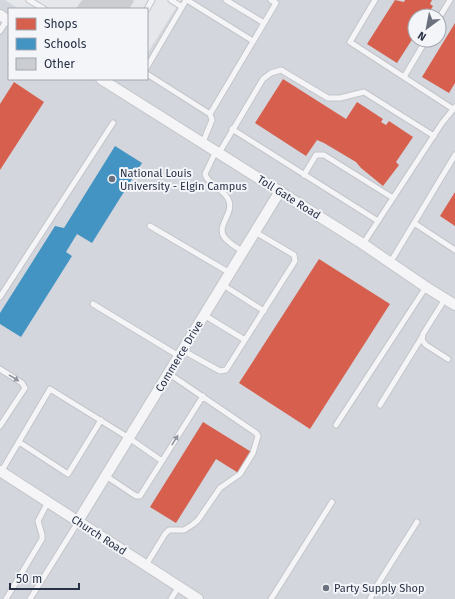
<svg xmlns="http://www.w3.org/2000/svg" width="455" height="599" viewBox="0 0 455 599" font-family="'Fira Sans',sans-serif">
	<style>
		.built { fill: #d3d6dd; fill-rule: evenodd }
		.shops { fill: #d6604d }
		.schools { fill: #4393c3 }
		.building { fill: #cbcdd1 }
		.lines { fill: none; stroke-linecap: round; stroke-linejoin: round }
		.service-casing { stroke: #c3c5c8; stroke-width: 7 }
		.minor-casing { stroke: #c3c5c8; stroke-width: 12 }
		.service { stroke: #f5f5f7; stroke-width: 5 }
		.minor { stroke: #f5f5f7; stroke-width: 10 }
		.oneway { fill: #8f939e }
		.poi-dot { fill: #6b717f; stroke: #f3f5f9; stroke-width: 1.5 }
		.labels { text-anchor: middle; stroke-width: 4; stroke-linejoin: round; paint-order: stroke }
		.poi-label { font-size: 11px; fill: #293146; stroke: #f3f5f9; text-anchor: start }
		.street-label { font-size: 11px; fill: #293146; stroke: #f3f5f9 }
	</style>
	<rect width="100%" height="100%" fill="#e5e7ea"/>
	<path class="built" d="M0,0H5L19,9H9V79H129L131,80L132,79H147V54L181,0H455V599H0ZM415,16H439V40H415Z"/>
	<path class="shops" d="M395,0L404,2L405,0H432L430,4L433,6L427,16H415V35L397,63L367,44Z
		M455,23V83L449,93L422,77Z
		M283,79L346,119L357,102L383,119L381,122L386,125L389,121L413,137L396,162L399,165L383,186L361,168L356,162L324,143L317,140L306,156L255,123Z
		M14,82L44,102L0,170V104Z
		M455,192V226L440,216Z
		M319,259L390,304L310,429L239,383Z
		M203,422L253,453L240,474L216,459L176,523L150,507Z"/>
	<path class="schools" d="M115,146L142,163L92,243L77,234L66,252L72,256L21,337L0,324V313L55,226L64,228Z"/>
	<path class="building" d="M82,0H133L134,1L129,9H76Z"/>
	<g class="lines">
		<defs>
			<path id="service" d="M29,0L44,9
				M171,0L182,7L186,0
				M187,0L253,41
				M226,0L264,23
				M375,0L350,42L453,109
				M147,9L152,0
				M439,18L450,0
				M0,31L7,20
				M147,67L182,7
				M147,74L210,114L212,120L203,142
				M404,77L426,40
				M210,114L276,3L271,0
				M232,129L378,221
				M216,151L205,174C208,185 225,189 229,201C234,216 212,228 228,241C232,245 238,248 243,252
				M219,153L263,79L271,73L281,70L328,98H340L364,92L434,136
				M304,175L316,155H324L393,198
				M414,223L455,250
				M150,226L230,273
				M363,244L442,123L455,107
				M390,263L455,155
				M223,285L264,311
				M0,297L113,123
				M445,299L423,334L422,340L426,345L448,359
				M93,304L179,356
				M204,315L245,340
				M182,350L220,371L226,370L295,261L294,255L255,232
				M0,369L22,383L25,388L0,426
				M380,405L422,337
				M336,425L426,287
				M19,442L68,474L101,420
				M1,472L50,389L129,438L162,461
				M106,476L136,496H140L203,396
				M146,565L165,534L169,530H184L192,525L198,520L220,488L240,474L253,453L258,436L256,433L168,373
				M6,599L42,539V535L38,521L48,502
				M30,599L78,522
				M171,599L179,586
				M271,599L332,502
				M370,599L376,587L417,522"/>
			<path id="minor" d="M0,15L9,21
				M101,79L363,244L426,287L455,305
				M0,471L198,599
				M78,521L280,191"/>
		</defs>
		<use href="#service" class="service-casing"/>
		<use href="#minor" class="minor-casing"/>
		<use href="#service" class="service"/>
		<use href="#minor" class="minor"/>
	</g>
	<defs><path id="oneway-solid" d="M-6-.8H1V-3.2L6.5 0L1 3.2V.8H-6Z"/></defs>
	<g class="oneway">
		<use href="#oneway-solid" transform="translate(14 378) rotate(32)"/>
		<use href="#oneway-solid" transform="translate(175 440) rotate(-58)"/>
	</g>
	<g class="poi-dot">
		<circle cx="112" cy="179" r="4"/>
		<circle cx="326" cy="588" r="4"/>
	</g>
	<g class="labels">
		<g class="poi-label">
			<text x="120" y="177">National Louis<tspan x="120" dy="13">University - Elgin Campus</tspan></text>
			<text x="334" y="592">Party Supply Shop</text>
		</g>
		<g class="street-label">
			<text transform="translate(289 197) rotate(32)" y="4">Toll Gate Road</text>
			<text transform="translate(179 356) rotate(-59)" y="4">Commerce Drive</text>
			<text transform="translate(99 535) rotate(33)" y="4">Church Road</text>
		</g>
	</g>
	<rect x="8" y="8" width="140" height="72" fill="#f3f5f9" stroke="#a2a7b1"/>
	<rect x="16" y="18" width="20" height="12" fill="#d6604d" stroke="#a2a7b1"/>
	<text x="44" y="28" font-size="12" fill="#293146">Shops</text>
	<rect x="16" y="38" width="20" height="12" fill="#4393c3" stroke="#a2a7b1"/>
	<text x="44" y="48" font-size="12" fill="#293146">Schools</text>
	<rect x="16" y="58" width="20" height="12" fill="#cbcdd1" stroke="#a2a7b1"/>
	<text x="44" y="68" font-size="12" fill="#293146">Other</text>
	<g transform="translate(427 28) rotate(212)"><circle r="19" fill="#f3f5f9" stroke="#a2a7b1"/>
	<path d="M0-3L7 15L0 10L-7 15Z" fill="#6b717f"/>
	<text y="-6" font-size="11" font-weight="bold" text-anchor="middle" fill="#293146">N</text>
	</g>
	<path d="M10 583v6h69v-6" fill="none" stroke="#293146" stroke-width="2"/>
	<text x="16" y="583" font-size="12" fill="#293146" stroke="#f3f5f9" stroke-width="3" paint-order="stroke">50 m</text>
</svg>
